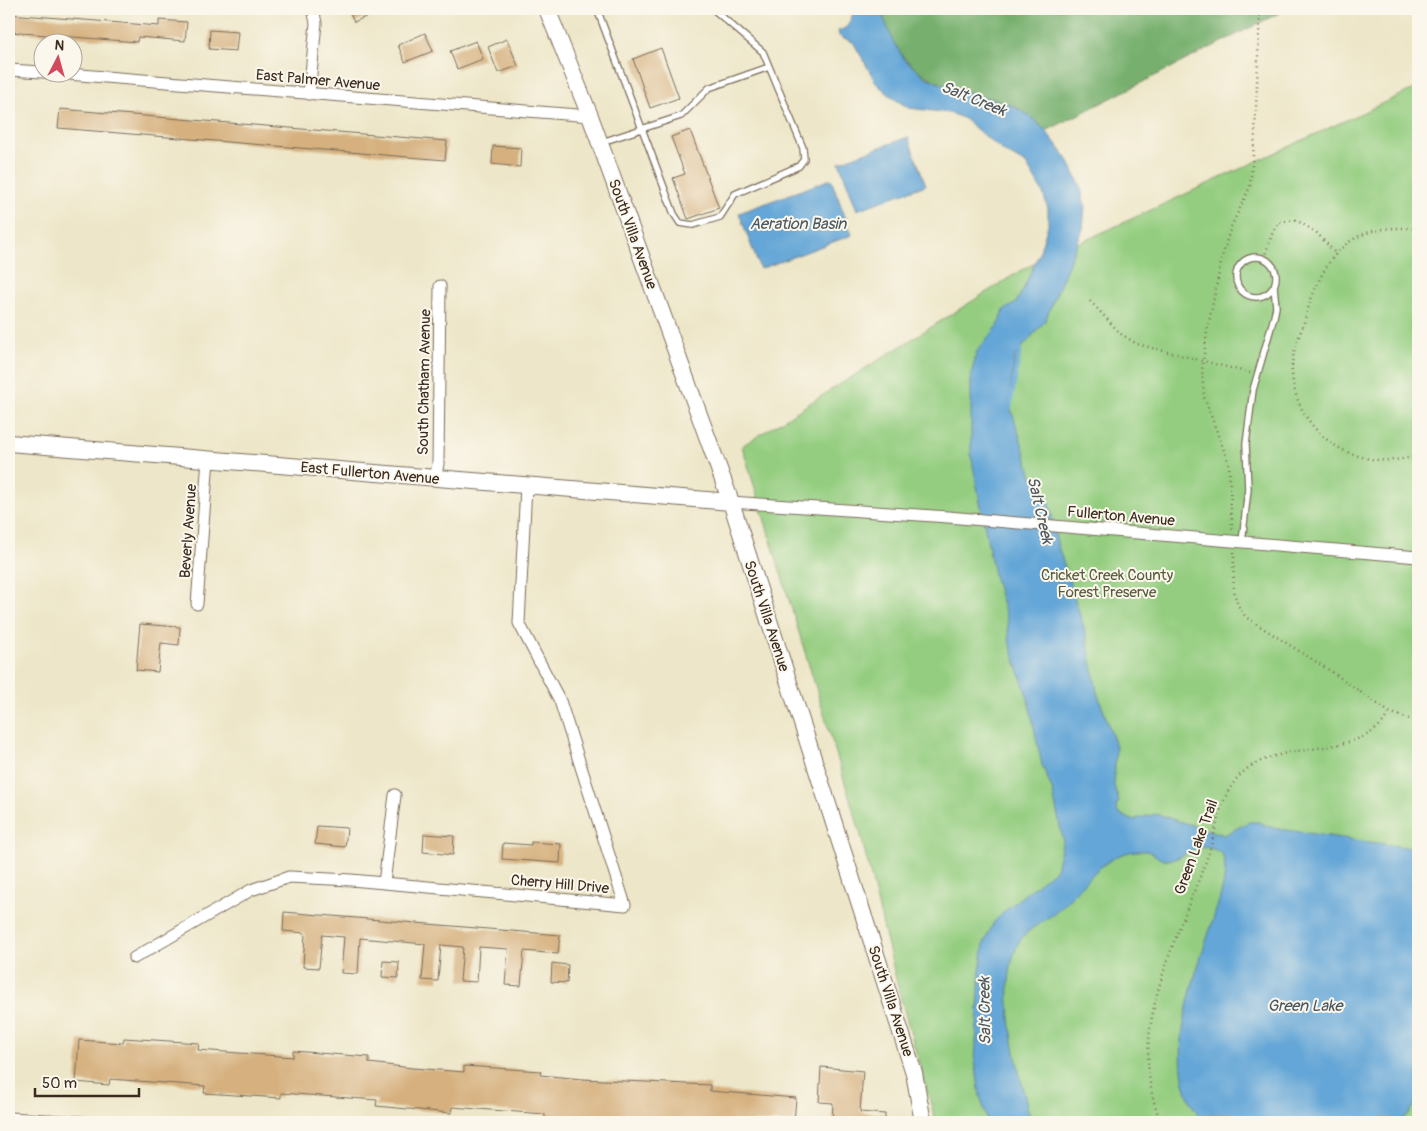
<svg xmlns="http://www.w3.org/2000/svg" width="1427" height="1131" viewBox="0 0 1427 1131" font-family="Pangolin,sans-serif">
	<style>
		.green { fill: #94cd80; stroke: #687c4f }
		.forest { fill: #77b06e; stroke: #596d46 }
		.water { fill: #63a6d7; stroke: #4f687a }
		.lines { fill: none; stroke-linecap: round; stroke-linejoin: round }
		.stream { stroke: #63a6d7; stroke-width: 4.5 }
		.building { fill: #d6b17f }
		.lane-casing { stroke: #796c5a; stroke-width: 8 }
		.street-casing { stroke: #796c5a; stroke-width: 13 }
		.secondary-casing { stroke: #796c5a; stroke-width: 18 }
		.path { stroke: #796c5a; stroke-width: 2.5; stroke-dasharray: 1 4; stroke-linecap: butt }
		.lane { stroke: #fff; stroke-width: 5.5 }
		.street { stroke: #fff; stroke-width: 11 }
		.secondary { stroke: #fff; stroke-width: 16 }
		.labels { text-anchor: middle; stroke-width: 4; stroke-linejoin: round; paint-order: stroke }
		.street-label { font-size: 15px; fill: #3b2a1e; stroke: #fbf7ec }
		.park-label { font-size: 15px; fill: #565b3b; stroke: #fbf7ec }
		.water-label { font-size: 16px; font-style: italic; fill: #49555f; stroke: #fbf7ec }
	</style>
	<rect width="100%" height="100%" fill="#fbf7ec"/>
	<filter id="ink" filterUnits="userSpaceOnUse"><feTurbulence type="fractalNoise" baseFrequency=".02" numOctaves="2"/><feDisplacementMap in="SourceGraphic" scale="10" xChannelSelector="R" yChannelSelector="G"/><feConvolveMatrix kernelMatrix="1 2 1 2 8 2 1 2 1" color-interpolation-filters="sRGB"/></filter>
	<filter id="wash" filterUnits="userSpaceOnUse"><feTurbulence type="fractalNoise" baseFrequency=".0096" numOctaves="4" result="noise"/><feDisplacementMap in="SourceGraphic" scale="20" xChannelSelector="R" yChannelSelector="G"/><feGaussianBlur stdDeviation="1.12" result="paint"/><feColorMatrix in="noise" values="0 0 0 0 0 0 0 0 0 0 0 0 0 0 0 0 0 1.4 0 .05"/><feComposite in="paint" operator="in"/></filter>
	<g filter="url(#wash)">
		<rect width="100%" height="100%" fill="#ede6c8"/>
		<path class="green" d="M1418,87V1122H936L901,999L860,832L742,446L1025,268Z"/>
		<path class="forest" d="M880,9H1287L1046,131C1035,121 1023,109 1009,104C998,99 984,98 972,95C925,82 892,59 880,9Z"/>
		<path class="water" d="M854,9H880L893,41L905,60L926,77L946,86L1009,104L1030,116L1046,131L1067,158L1080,185L1085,206L1083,229L1045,321L1015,356L1009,402L1032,476L1049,500L1057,543L1086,634L1097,692L1116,746L1114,786L1119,802L1116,806L1118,813L1132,820L1156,814L1224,835L1249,822H1258L1273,828L1418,849V1100L1409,1114L1398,1122H1205C1156,1073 1195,976 1213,920C1219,899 1230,875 1222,853C1192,837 1188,861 1165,860C1158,860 1153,851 1145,851C1109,848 1085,883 1063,906C1049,921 1026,926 1017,946C996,993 1020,1075 1031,1122H988L980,1096L975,1061L980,971L984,943L994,922L1008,908L1056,869L1063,840L1052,789L1042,765L1028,699L1009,641L1007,619L994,575L971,455V375L977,351L998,326L1004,310L1015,304L1022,292L1039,254L1048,225V209L1043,193L1026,164L1003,151L963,118L949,113L909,108L893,98L877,84L853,42L839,36L838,31C850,28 851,20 854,9Z
			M908,137L926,185L857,210L839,162Z
			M831,179L852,235L760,269L739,213Z"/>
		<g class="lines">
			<path class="stream" d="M1009,411L1020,347"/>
		</g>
		<g id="blocks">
			<path class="building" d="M348,9H384L354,22Z
				M9,14L159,26V20L187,22L185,41L138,37L137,42L9,32Z
				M210,30L238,32L236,51L209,49Z
				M425,33L433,51L405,62L398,45Z
				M507,39L518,66L498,73L488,47Z
				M476,41L483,59L457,69L450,51Z
				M661,48L679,98L650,108L633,59Z
				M60,109L447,141L445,160L58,128Z
				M690,130L719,208L688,219L673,178L685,174L671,137Z
				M493,146L521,148L520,167L492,164Z
				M140,624L180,627L179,645L161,643L158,672L136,670Z
				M317,826L347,828L345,847L315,844Z
				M424,834L454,836L453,855L423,852Z
				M531,842L561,844L560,863L502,859L503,843L531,845Z
				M284,912L560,935L558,954L524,951L521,986L505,985L508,949L479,947L477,982L460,981L463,947L441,945L438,981L422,980L425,944L360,938L358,974L341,973L344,937L322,935L319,968L303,967L305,933L283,931Z
				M383,961L399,962L398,978L382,977Z
				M552,963L568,965L567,983L551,982Z
				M124,1038L199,1043L198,1050L293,1057V1051L369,1057V1063L412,1068L464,1072V1066L541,1071L540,1075L582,1079L710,1085V1091L796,1098L794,1122H596L545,1118V1114L504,1111L452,1107L451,1113L376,1106L377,1100L322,1096L281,1093V1098L204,1093L205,1086L110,1079L109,1085L76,1082L79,1040L123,1043Z
				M821,1067L863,1071L860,1112L885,1114V1122H832L833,1103L819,1102Z"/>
		</g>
	</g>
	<g filter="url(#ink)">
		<use href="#blocks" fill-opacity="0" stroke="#796c5a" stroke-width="1"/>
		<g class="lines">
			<defs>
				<path id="lane" d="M597,9L674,214L680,223L693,225L720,217L735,194L799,166L804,159L803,148L763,52L713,9
					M602,142L681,116L709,88L769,67
					M1236 277a20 20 0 1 1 40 0a20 20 0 1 1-40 0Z
					M1242,542L1248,489L1246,444L1253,390L1274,317L1276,307L1274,286"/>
				<path id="street" d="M9,70L42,72
					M43,72L590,116
					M309,94L316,23L313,9
					M435,478L438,464L440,286
					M731,502L948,517L1418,557
					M197,604L208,459
					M384,883L395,795
					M134,958L251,890L289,877L351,880L625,905L560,701L519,623L526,486
					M9,1118L82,1122"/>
				<path id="secondary" d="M547,9L590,116L731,502L914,1073L923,1122
					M9,443L731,502"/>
			</defs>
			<use href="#lane" class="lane-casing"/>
			<use href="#street" class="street-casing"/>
			<use href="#secondary" class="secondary-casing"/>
			<path class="path" d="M1418,229C1346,221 1322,259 1304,322C1299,338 1290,357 1292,374C1297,436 1359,475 1418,455
				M1264,258L1273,231L1280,222L1296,220L1316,232L1336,254
				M1090,301L1121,334L1137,344L1250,373
				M1232,529L1229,464L1204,397L1202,370L1207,332L1223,253L1231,227L1250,187L1255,134L1260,9
				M1234,552C1234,576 1229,599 1247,618L1329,670L1389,712L1418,722
				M1161,1122C1124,1035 1176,942 1206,861C1218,830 1218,791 1247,769C1286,739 1368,759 1389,712"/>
			<use href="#lane" class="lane"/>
			<use href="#street" class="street"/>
			<use href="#secondary" class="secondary"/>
		</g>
	</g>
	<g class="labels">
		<g class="street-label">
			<text transform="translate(318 80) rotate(5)" y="5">East Palmer Avenue</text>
			<text transform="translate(633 234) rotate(70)" y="5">South Villa Avenue</text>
			<text transform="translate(424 382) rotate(-89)" y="5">South Chatham Avenue</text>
			<text transform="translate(370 473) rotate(5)" y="5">East Fullerton Avenue</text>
			<text transform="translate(1121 516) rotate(5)" y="5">Fullerton Avenue</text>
			<text transform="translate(188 531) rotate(-86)" y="5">Beverly Avenue</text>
			<text transform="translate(767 616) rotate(72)" y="5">South Villa Avenue</text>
			<text transform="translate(1196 847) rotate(-70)" y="5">Green Lake Trail</text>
			<text transform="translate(560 884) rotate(5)" y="5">Cherry Hill Drive</text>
			<text transform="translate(891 1001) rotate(72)" y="5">South Villa Avenue</text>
		</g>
		<g class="park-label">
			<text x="1107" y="580">Cricket Creek County<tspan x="1107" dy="17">Forest Preserve</tspan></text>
		</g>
		<g class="water-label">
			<text transform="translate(974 98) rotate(22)" y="6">Salt Creek</text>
			<text x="798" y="229">Aeration Basin</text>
			<text transform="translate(1041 510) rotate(77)" y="6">Salt Creek</text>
			<text x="1305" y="1011">Green Lake</text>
			<text transform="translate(984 1011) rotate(-91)" y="6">Salt Creek</text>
		</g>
	</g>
	<rect width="1427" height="1131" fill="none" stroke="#fbf7ec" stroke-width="30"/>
	<g transform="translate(58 58) rotate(6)"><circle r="24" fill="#fbf7ec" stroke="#aea59a"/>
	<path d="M0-4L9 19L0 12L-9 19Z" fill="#d1495b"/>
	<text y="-8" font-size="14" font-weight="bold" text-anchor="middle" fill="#3b2a1e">N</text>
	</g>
	<path d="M35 1088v8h104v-8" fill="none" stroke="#3b2a1e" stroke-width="2.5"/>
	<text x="42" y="1088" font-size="15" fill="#3b2a1e" stroke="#fbf7ec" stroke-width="4" paint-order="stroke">50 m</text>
</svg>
